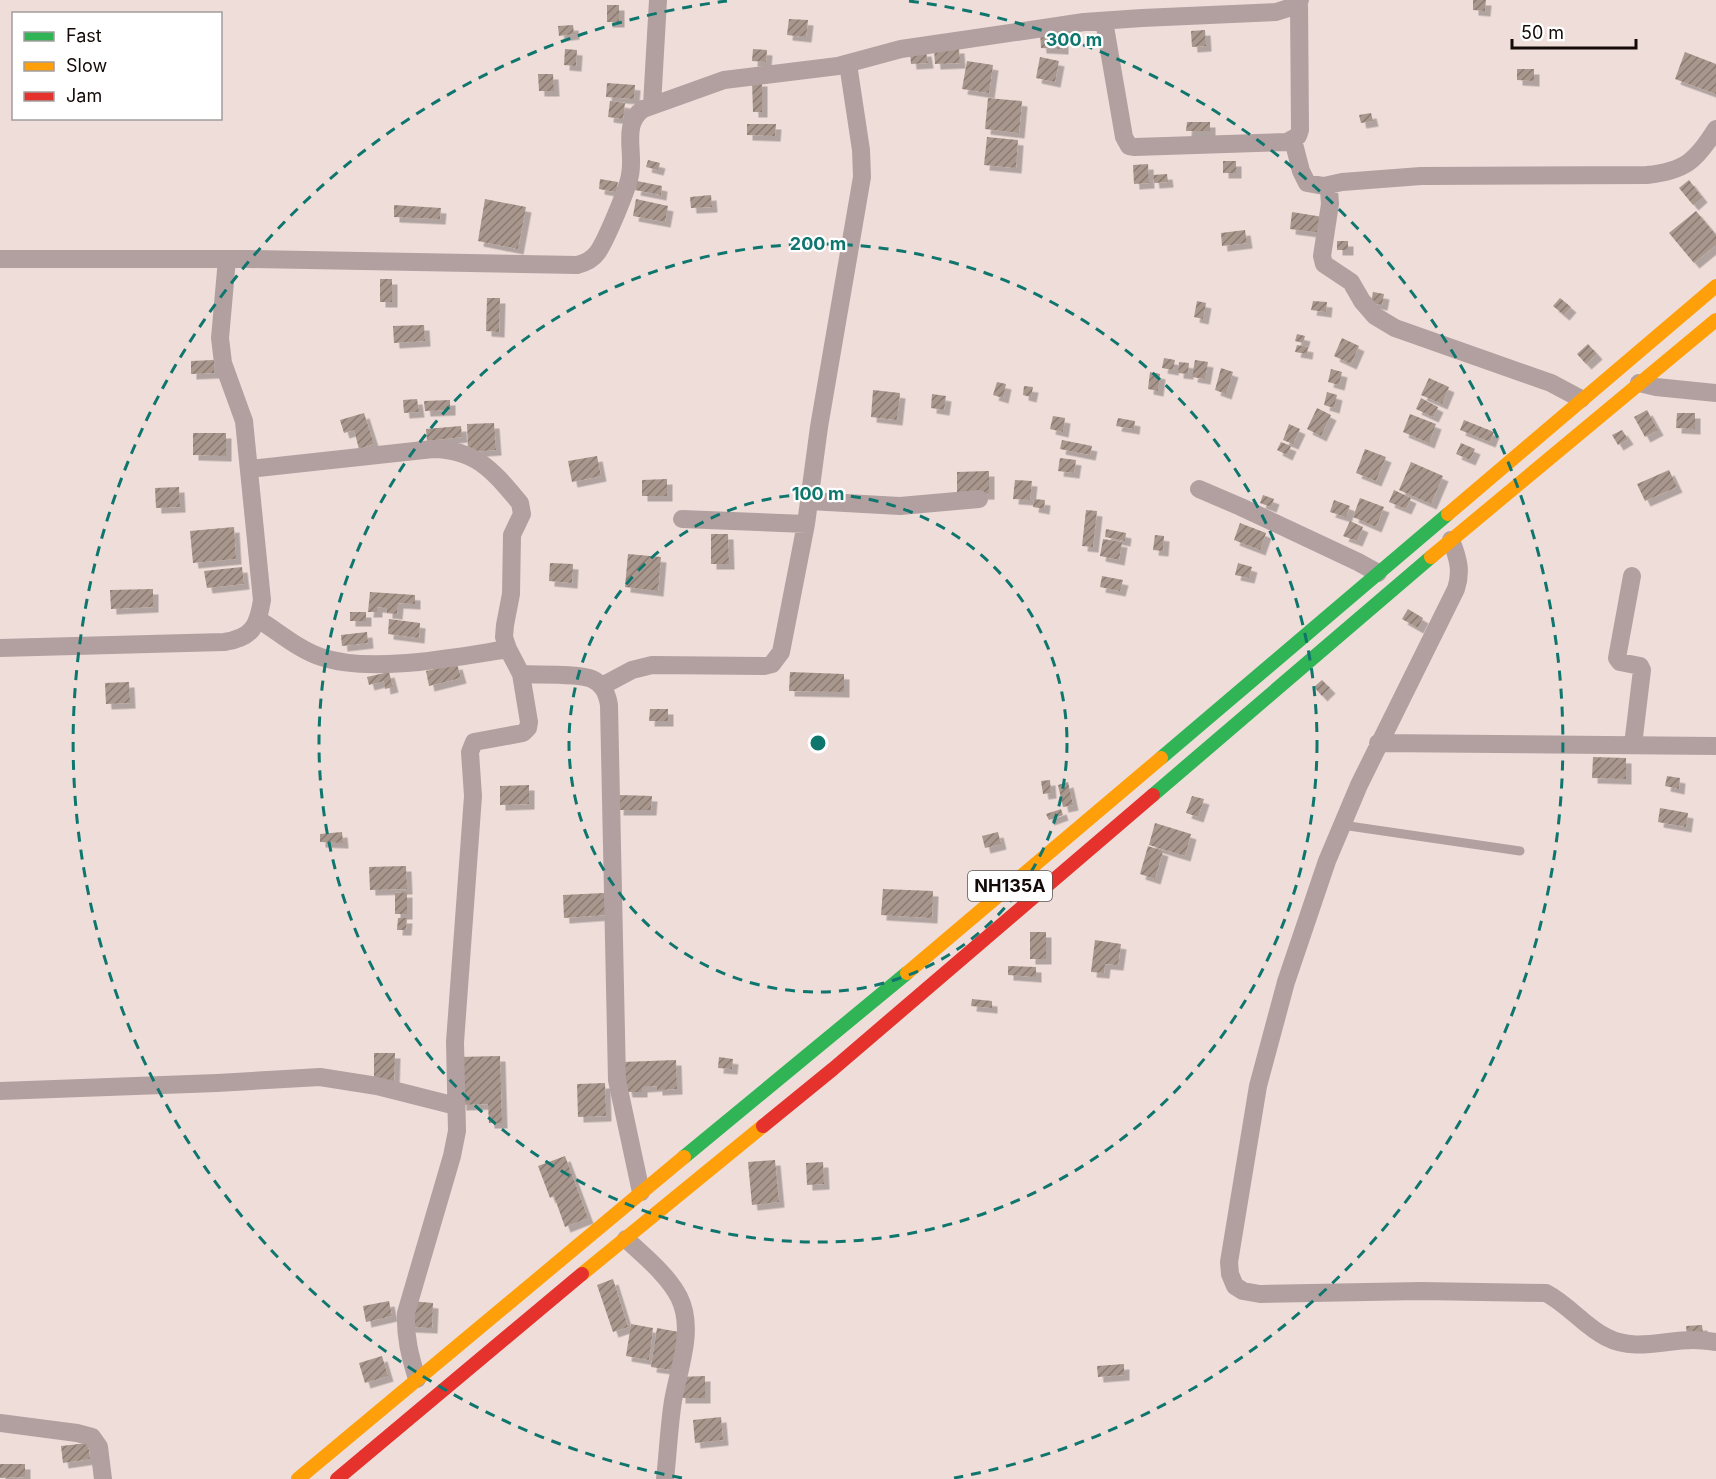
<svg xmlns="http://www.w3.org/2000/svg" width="1716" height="1479" viewBox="0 0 1716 1479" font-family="Inter,sans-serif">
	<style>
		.building { fill: url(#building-hatch); filter: url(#shadow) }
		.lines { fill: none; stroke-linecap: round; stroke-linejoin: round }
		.lane { stroke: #b2a0a1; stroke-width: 9 }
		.street { stroke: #b2a0a1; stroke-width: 18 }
		.fast { stroke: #30b455; stroke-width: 14 }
		.slow { stroke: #ff9f0a; stroke-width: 14 }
		.jam { stroke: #e5322d; stroke-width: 14 }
		.ring { fill: none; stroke: #0f766e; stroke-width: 3; stroke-dasharray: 10 8 }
		.labels { text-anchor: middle; stroke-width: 4.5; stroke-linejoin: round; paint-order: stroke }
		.shield { fill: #fff; stroke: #5a5452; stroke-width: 1.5 }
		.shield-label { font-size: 18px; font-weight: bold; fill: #140a08 }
		.centre { fill: #0f766e; stroke: #fff; stroke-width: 3 }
		.ring-label { font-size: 18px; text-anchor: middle; font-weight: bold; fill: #0f766e; stroke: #fff; stroke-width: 4.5; stroke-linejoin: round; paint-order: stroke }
	</style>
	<defs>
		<pattern id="building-hatch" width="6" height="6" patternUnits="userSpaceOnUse" patternTransform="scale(1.5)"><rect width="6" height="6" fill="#a9978d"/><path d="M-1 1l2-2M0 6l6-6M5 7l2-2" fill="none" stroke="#887971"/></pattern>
		<filter id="shadow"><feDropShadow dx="5.5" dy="5.5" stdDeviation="0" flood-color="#0004"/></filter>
	</defs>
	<rect width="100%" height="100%" fill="#eeddd9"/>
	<path class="building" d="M1473,0H1486L1485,11L1473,10Z
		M607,5H619V22H607Z
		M789,19L808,20L806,37L787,35Z
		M573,25L574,34L559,36L558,26Z
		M1205,30L1206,46L1192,47L1191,31Z
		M1040,32H1063V49L1041,48Z
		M959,48L960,63L935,64L934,49Z
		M565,49L577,50L576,66L564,65Z
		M753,49L767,50L766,62L752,61Z
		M926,51L928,63L911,64L910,52Z
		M1685,52L1716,64V94L1675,79Z
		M1040,57L1059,61L1055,82L1036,78Z
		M967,61L993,65L989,93L962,89Z
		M1517,69H1534V81L1517,80Z
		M538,74H553L554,91H539Z
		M752,81H762V112H753Z
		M607,83L635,85L634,99L606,97Z
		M988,98L1022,101L1019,133L985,129Z
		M610,101L625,103L623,119L608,117Z
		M1371,113L1373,121L1361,123L1359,115Z
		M1187,122H1210V131H1186Z
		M747,124H776L775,136L747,135Z
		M987,137L1018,140L1016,168L984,165Z
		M648,160L660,163L658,170L646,167Z
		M1223,161H1236V173H1223Z
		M1148,164L1149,183L1134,184L1133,165Z
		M1167,174L1168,182L1154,183L1153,175Z
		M600,179L618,182L616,192L599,189Z
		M1689,180L1702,197L1693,205L1679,188Z
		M637,181L662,186L661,195L635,190Z
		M711,195L712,207L691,208L690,197Z
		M485,199L526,207L518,249L478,241Z
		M636,199L668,206L665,222L633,216Z
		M394,205L441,208L440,219L394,217Z
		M1696,211L1716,235V245L1694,263L1669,233Z
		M1292,212L1323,217L1321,233L1290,229Z
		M1245,230L1247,243L1222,246L1221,233Z
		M1337,241H1348V250H1337Z
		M380,279H392V302H380Z
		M1373,292L1384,294L1382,305L1371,303Z
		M487,298H500L499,332L486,331Z
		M1560,298L1571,307L1564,315L1553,306Z
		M1197,301L1206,303L1203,319L1194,317Z
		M1313,301L1327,302L1326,312L1311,310Z
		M424,325L425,341L394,343L393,326Z
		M1297,334L1305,336L1303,343L1295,341Z
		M1342,338L1359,346L1351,364L1334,356Z
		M1588,344L1597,354L1586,364L1577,354Z
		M1297,345L1308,347L1307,354L1295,352Z
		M1164,358L1175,360L1173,370L1162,368Z
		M214,360V373L191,374V361Z
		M1195,360L1208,362L1205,379L1192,377Z
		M1179,362L1189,363L1188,374L1178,373Z
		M1221,368L1233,372L1226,394L1215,390Z
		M1331,369L1342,372L1339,385L1328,382Z
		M1150,372L1160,374L1158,391L1148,389Z
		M1429,378L1449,387L1442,404L1421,395Z
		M997,382L1006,384L1003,398L993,395Z
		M1024,386L1033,387L1031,397L1023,395Z
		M873,390L900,393L897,420L871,417Z
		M1327,392L1337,395L1334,408L1324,405Z
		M932,394L946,396L944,410L931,408Z
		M1421,398L1438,407L1433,417L1416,409Z
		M417,399L419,412L404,413L403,400Z
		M450,400V410L425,411L424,401Z
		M1317,408L1331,415L1321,436L1307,429Z
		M1647,410L1658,430L1645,437L1634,417Z
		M364,413L374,444L359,449L354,430L344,433L340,420Z
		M1677,413H1695V429L1676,428Z
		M1410,414L1436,424L1429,443L1403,432Z
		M1053,416L1065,418L1063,432L1050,429Z
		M1118,418L1135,421L1134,429L1116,426Z
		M1464,420L1494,432L1490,442L1460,430Z
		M494,423L496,450L468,452L467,424Z
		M1289,424L1300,429L1293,444L1283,440Z
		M461,426L462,437L427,441L426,429Z
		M1622,430L1628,439L1618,445L1612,435Z
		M193,433H226V456L193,455Z
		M1062,440L1092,446L1090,455L1060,449Z
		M1281,442L1291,446L1287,455L1277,450Z
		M1461,443L1475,449L1470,460L1456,454Z
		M1365,449L1386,457L1376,481L1356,473Z
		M597,456L601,476L572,482L568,461Z
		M1060,458L1076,460L1074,473L1058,471Z
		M1411,462L1443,476L1431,504L1399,490Z
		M1669,470L1677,487L1645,501L1637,484Z
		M989,471V494L957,495V472Z
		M667,479V496H642V480Z
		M1015,480L1032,481L1030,500L1013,499Z
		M179,487L180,507L156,508L155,488Z
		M1394,490L1411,498L1406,509L1389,502Z
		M1263,495L1274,499L1271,507L1260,503Z
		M1360,498L1384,507L1376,527L1353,517Z
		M1034,499L1045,500L1044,509L1033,507Z
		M1334,500L1350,506L1346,517L1330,512Z
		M1086,510L1097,511L1093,547L1082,546Z
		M1350,521L1363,527L1357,541L1343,536Z
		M1240,523L1266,533L1260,550L1234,540Z
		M234,527L236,559L193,563L190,531Z
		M1106,529L1126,533L1125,541L1105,537Z
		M711,534H728L729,564H711Z
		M1155,535L1164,536L1163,551L1153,550Z
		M1103,539L1122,542L1119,560L1100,556Z
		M628,554L661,557L658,591L625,587Z
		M550,563L573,564L572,583L549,581Z
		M1238,563L1252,567L1249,578L1235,575Z
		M242,567L244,584L207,588L204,571Z
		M1102,576L1123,580L1120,591L1100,587Z
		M153,589V607L111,609L110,590Z
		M370,592L415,595V604L398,603L397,614L387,613V608L377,607V612H368Z
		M1408,609L1423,618L1418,628L1402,619Z
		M350,612H366V621H350Z
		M389,619L420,623L419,638L388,634Z
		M367,632L368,643L342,646L341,635Z
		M457,664L461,678L429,686L426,671Z
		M389,672L393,687L385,689L384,681L369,685L367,677Z
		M790,672L844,674V692L789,691Z
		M1322,680L1330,688L1322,696L1314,687Z
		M129,682L130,703L106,704L105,683Z
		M650,709H668V721H649Z
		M1593,757L1626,758V779L1592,778Z
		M1667,776L1680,778L1679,789L1665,786Z
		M1050,780L1051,793L1043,794L1041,781Z
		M1068,782L1073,805L1063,807L1058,785Z
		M529,785V804L500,805V786Z
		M619,795L652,796L651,810H618Z
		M1192,796L1204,799L1198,817L1186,813Z
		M1660,808L1688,813L1686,827L1658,822Z
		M1061,809L1063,815L1049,820L1046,814Z
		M1155,823L1191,834L1185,856L1149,845Z
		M342,832L343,843L320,842V834Z
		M998,832L1001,844L985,848L982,836Z
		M1148,846L1163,851L1155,879L1140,874Z
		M406,866L407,889L370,890L369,867Z
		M883,889L933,891L932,918L881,915Z
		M407,892V914H395V893Z
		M604,893L606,915L564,918L563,895Z
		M398,918H407L406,930H397Z
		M1030,932H1046V959H1030Z
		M1095,940L1121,944L1118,965L1105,964L1104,973L1091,972Z
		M1008,966L1036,967V977L1008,975Z
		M972,999L992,1001V1008L971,1006Z
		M374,1053H395L394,1083H374Z
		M500,1056L502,1123H489L488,1104L461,1105L459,1057Z
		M719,1057L733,1059L732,1069L718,1068Z
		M676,1060L677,1089L657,1090V1086L642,1087V1092H627L622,1062Z
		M605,1083L606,1116L578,1117L577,1084Z
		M565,1156L588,1218L565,1227L554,1196L550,1198L538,1166Z
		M775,1160L779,1202L752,1205L748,1162Z
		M823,1162L824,1184L807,1185L806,1163Z
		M613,1279L628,1327L613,1332L597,1285Z
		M389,1301L392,1316L366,1322L363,1306Z
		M410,1301L433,1303L432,1328L409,1327Z
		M631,1324L653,1328L649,1360L626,1356Z
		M1702,1325L1703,1334L1687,1335L1686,1326Z
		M657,1328L679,1332L673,1370L651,1367Z
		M382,1356L388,1376L365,1383L359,1363Z
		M1124,1364V1375L1098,1377L1097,1366Z
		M705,1376V1398H680V1377Z
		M721,1417L723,1440L695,1443L693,1420Z
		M88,1443L90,1459L63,1463L61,1446Z
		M0,1464H25V1477L0,1478Z"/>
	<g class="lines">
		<path class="lane" d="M1342,825L1520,851"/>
		<path class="street" d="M1104,21L1124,137L1129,146L1135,147L1287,142L1298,136L1300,130L1299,2
			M652,105L658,0
			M1293,140L1301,171L1307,183L1324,186L1329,190L1330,204L1322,256L1324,264L1351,282L1362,301L1375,316L1395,328L1551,383L1581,399
			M1324,186L1342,182L1421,176L1647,175C1685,171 1696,161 1716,129
			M0,259H249L577,265C585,263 592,260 597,253C605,243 628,188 630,175C635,152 621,125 643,109L724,80L838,66L901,49L1084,22L1142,18L1276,12L1292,7L1300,0
			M1639,383L1656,387L1716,393
			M249,469L433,449C477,450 493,471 520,503L522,514L512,535L511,594L505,625L504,637L508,649L521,674L529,722L528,728L523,733L474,742L470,752L473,796L455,1042L457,1131L452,1156L406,1313C405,1337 410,1356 417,1379
			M1199,489L1241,507L1358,562L1378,573
			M809,501L900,506L979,499
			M682,519L806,524L819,427L862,177L861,150L848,64
			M1451,540C1458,558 1462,571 1456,589L1359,785L1327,861L1286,982L1258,1086L1229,1262L1230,1274L1235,1286L1243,1291L1260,1294L1421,1291L1546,1293C1569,1305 1585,1327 1606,1337C1634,1352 1664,1340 1693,1340C1700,1340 1708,1341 1716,1342
			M1632,576L1617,658L1620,662L1640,666L1642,670L1633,745
			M259,620C279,632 299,650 321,657C371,674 456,657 508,649
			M0,648L224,642C252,638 258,626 262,600L244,421L223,363L220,338L227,259
			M521,674C537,675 579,673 592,679C603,684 607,693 609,705L617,1080L641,1192
			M602,686L632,670L652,665L764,666L772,664L781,652L806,524
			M1378,743L1716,746
			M0,1091L217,1083L320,1077L377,1086L456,1106
			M626,1239C644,1256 667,1274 679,1297C695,1329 679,1367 673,1401C669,1426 668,1453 665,1479
			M0,1423L77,1433L92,1437L99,1447L103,1479"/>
		<path class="fast" d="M1161,758L1448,514
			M1153,795L1431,557
			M684,1157L907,973"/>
		<path class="slow" d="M1448,514L1716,286
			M1431,557L1716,320
			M907,973L1161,758
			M582,1274L763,1126
			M298,1479L684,1157"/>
		<path class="jam" d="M763,1126L833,1069L1153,795
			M337,1479L582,1274"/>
	</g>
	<g class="ring">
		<circle cx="818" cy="743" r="249"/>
		<circle cx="818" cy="743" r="499"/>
		<path d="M682 1478A748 748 0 0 1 727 1M909 1A748 748 0 0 1 954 1478"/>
	</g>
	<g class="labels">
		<rect class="shield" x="968" y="871" width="84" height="30" rx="4.5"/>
		<g class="shield-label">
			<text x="1010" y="892">NH135A</text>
		</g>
	</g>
	<circle cx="818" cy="743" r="9" class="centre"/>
	<g class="ring-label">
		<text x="1074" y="46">300 m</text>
		<text x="818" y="250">200 m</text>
		<text x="818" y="500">100 m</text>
	</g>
	<rect x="12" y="12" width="210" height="108" fill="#ffffff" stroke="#a19d9c" stroke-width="1.5"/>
	<rect x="24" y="32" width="30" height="9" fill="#30b455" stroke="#a19d9c" stroke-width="1.5"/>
	<text x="66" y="42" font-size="18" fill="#140a08">Fast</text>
	<rect x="24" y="62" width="30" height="9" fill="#ff9f0a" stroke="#a19d9c" stroke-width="1.5"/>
	<text x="66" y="72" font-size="18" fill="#140a08">Slow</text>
	<rect x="24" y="92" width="30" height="9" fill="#e5322d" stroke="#a19d9c" stroke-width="1.5"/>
	<text x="66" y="102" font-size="18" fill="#140a08">Jam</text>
	<path d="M1512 39v9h124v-9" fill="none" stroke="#140a08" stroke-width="3"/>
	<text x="1521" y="39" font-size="18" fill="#140a08" stroke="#ffffff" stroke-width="4.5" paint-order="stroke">50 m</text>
</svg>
